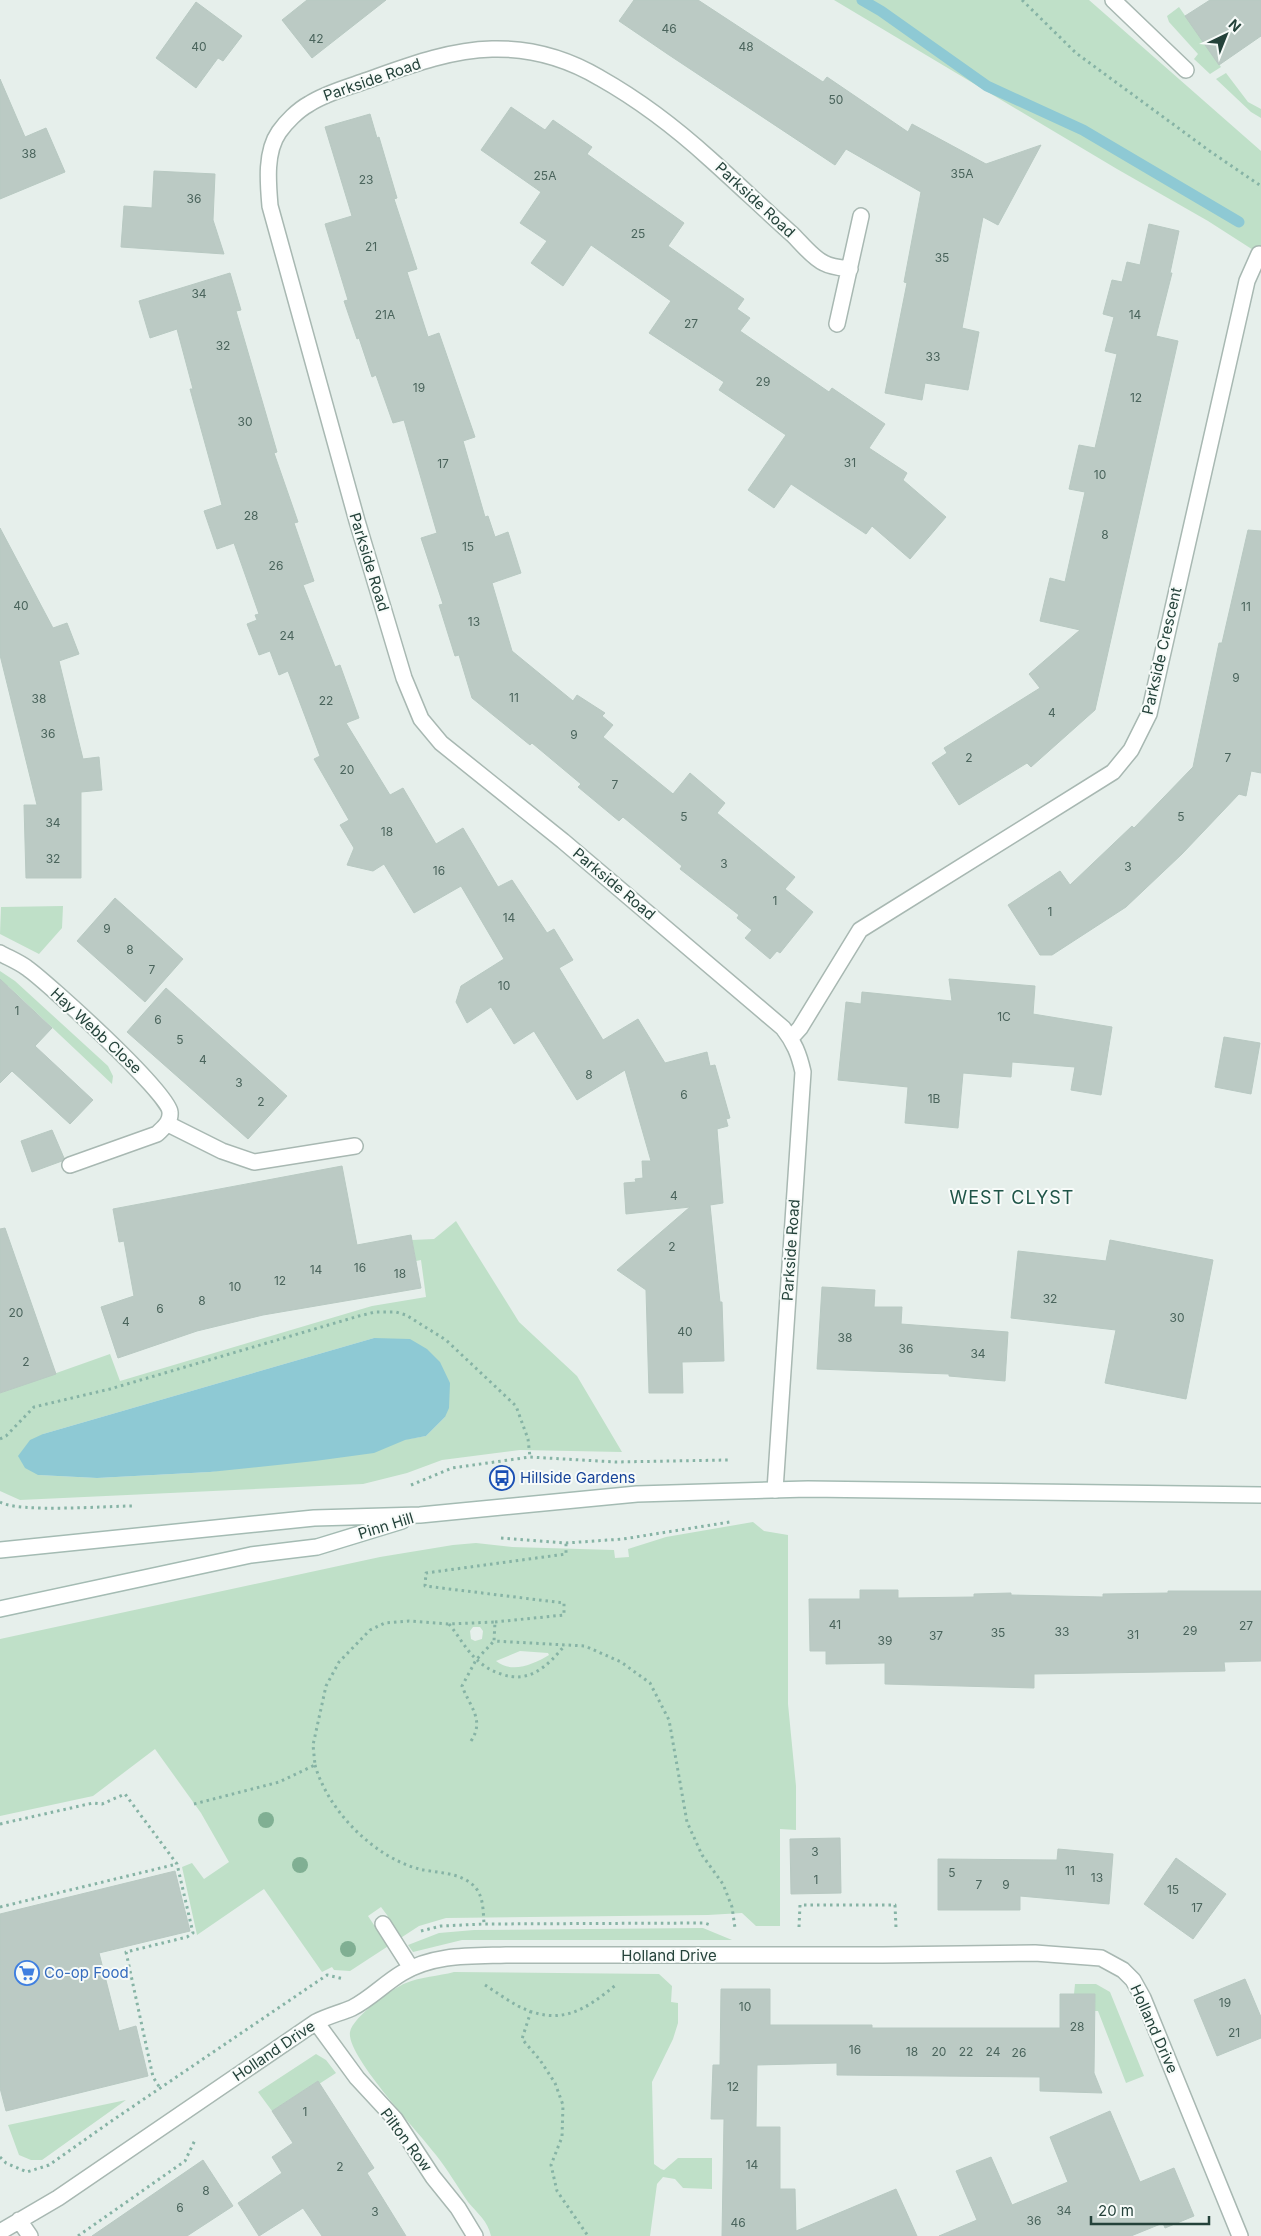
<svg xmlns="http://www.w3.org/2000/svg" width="1261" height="2236" viewBox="0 0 1261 2236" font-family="Inter,sans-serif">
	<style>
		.green { fill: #bfe0c8; fill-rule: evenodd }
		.water { fill: #8ec9d4 }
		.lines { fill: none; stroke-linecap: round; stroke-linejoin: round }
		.stream { stroke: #8ec9d4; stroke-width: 11 }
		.building { fill: #bbcac4; stroke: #b8c9c2 }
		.lane-casing { stroke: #a8b8b2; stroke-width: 18 }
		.street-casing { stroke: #a8b8b2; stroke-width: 18 }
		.secondary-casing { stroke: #a4bbb3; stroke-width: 18 }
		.path { stroke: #86b3a5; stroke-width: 3; stroke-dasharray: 2.5 4; stroke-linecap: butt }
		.lane { stroke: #fff; stroke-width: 15 }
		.street { stroke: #fff; stroke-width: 15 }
		.secondary { stroke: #fff; stroke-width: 15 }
		.tree { fill: #80af93 }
		.labels { text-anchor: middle; stroke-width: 4; stroke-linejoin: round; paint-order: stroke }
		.number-label { font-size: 12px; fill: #4a645c }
		.street-label { font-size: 15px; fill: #24423a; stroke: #f7fbf9 }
		.transit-label { font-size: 15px; fill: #164399; stroke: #f7fbf9; text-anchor: start }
		.shop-label { font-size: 15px; fill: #366cbe; stroke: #f7fbf9; text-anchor: start }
		.quarter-label { font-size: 18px; letter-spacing: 1px; fill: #1f5548; stroke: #f7fbf9 }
	</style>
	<rect width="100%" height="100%" fill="#e6efeb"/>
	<path class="green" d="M834,0H1089L1261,151V255L1208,221L1117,169Z
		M1179,7L1221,67L1210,74L1194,59L1198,54L1169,22L1167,16Z
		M1226,73L1248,102L1261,109V118L1251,112L1216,79Z
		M63,906L62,928L39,954L0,934L1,907Z
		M0,971L15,981L108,1066L113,1076L112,1084L8,986L0,994Z
		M456,1221L519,1322L577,1376L622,1452L520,1450L442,1460L407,1473L363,1484L20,1500L0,1491V1393L110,1354L120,1381L372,1306L426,1297L421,1260L416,1261L412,1240L434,1239ZM374,1338L445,1417L426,1436L210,1472L97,1478L38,1475L43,1434Z
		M753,1522L764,1531L788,1535V1704L796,1786V1830L780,1829V1926H756L742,1913L708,1915L446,1918L419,1926L350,1971L334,1970L332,1967L322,1972L264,1889L197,1935L182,1867L192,1863L204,1879L229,1862L201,1813L155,1749L93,1796L0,1816V1639L380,1557L453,1545L476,1543L512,1547L614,1550L615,1558L629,1557L628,1549L666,1537ZM473,1627H480L483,1631L482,1639L475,1641L471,1639L470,1631ZM520,1651L548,1653L549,1655C534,1664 512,1674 496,1661ZM381,1907L390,1919L376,1928L368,1916Z
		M703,1928L732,1940H462L413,1952L408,1945L439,1933L474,1930Z
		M454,1972L659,1974L672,1986L671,2002L678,2003V2023L673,2039L652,2082L654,2164L661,2169L664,2170L678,2158H712V2189L683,2188L675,2179L663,2177L657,2184L650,2236H491C488,2221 477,2213 468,2202C457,2186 448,2170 436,2155C420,2133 346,2056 350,2032C353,2017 391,1989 406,1983C420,1977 439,1976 454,1972Z
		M1075,1984H1096L1110,1992L1144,2076L1126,2083L1098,2011H1095V1995L1074,1994Z
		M316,2054L326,2060L336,2073L319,2084L318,2081L272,2111L258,2092Z
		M126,2100L42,2160H31L19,2155L8,2125Z"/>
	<path class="water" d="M374,1338L410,1339L427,1349L440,1362L450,1383L449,1408L445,1417L426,1436L405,1440L374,1453L315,1461L210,1472L97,1478L38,1475L25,1468L18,1456L30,1440L43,1434Z"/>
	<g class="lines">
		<path class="stream" d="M862,0L881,11L987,86L1083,130L1239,222"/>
	</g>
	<path class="building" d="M307,0H386L312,58L282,20Z
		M634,0H698L823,82L827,77L908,132L912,124L986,164L1041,145L998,225L983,217L962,328L979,332L968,390L925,383L922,400L885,393L907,283L904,282L921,192L846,149L835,165L669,55L619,21Z
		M1210,0H1261V36L1219,65L1185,16Z
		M196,2L242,36L223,61L218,58L196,88L156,58Z
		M0,79L25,137L46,128L65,172L0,199Z
		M511,107L545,130L553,120L592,147L587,154L684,223L668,246L744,299L737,309L750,318L740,331L829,392L832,388L885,424L869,448L907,473L903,480L946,517L910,559L872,526L866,534L791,484L774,508L748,490L786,435L719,390L724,382L649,333L671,301L591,245L563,286L531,263L547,241L520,223L541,192L481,150Z
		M370,114L377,138L379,137L397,198L394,199L417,269L407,272L428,337L439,333L475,437L463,441L485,517L488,516L495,537L508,532L521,573L492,583L512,651L573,701L577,695L605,713L602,716L613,725L603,737L673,794L690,773L725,803L717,813L795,877L785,889L813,912L780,953L777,951L770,959L745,938L752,930L737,918L739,915L680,869L682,866L623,817L619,821L578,787L581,784L532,743L530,745L472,698L459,655L455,656L439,605L443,604L421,538L437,533L404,420L393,423L376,375L372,377L359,338L357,339L344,301L348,300L325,224L352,216L325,127Z
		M154,171L215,174L213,220L224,254L121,247L124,206L152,208Z
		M1149,224L1179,231L1170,273H1172L1156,336L1178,341L1095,710L1031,767L1027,763L959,805L932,763L947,753L944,748L1040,688L1029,674L1080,630L1040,621L1050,578L1065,582L1085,492L1069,489L1079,445L1095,448L1117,354L1105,351L1114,317L1103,314L1112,280L1122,282L1127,262L1140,265Z
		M230,273L241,310L236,311L277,452L274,453L298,522L294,523L314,581L303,585L335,667L340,665L359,718L346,723L390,795L403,788L436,844L463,828L498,887L512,880L547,933L554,929L573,960L559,968L603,1040L638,1019L665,1063L707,1052L710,1066L715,1065L730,1118L726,1119L728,1126L717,1129L723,1203L710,1205L720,1302H722L724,1361L682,1362L683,1393H649L646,1290L617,1270L690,1207L626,1214L624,1183L636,1182L635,1179L643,1178L642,1161H651L625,1070L577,1100L534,1031L514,1044L491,1007L467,1023L456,1002L461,986L504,959L461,886L414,913L384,864L373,871L347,865L354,848L340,825L349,820L314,759L320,756L288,671L279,675L270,651L259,655L247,624L257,620L255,615L259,614L234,543L217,549L204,511L222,505L190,389H193L177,329L150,338L139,301Z
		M0,528L53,628L67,623L79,654L59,661L83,759L99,757L102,790L81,792V878H26L24,805H37L0,655Z
		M1248,530L1261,531V773L1251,771L1246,796L1239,794L1182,854L1126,907L1052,955H1040L1008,905L1060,871L1070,885L1132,826L1134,828L1193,767L1219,643H1222Z
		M115,898L183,959L145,1002L77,941Z
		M0,979L52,1028L35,1046L93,1100L70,1124L12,1071L0,1083Z
		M949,979L1035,986L1033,1014L1112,1027L1101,1095L1071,1090L1075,1067L1012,1062L1011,1077L963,1073L958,1128L905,1123L908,1087L838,1080L846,1002L861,1004L862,992L952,1001Z
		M166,988L287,1096L248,1139L127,1032Z
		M1224,1037L1260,1043L1251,1094L1215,1087Z
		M52,1130L64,1158L62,1161L32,1172L21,1141Z
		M342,1166L357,1245L411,1235L421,1288L263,1315L197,1331L118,1358L101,1307L134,1296L124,1241L119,1242L113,1209Z
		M5,1228L56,1374L0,1393V1229Z
		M1110,1240L1213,1260L1186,1399L1105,1383L1116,1330L1011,1318L1018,1251L1106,1261Z
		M822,1287L875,1290L874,1307H902L901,1324L1008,1332L1005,1381L949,1376V1374L817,1369Z
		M860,1590H898V1598L974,1597V1594L1011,1593V1595L1103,1597V1594L1168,1593V1591H1261V1661L1224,1662L1225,1671L1034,1674V1688L885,1684V1663L826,1664V1651H810L809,1599H860Z
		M840,1838L841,1893L791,1894L790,1839Z
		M1058,1849L1113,1854L1109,1904L1020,1896V1910H938V1859L1057,1860Z
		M1176,1858L1226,1894L1193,1939L1144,1904Z
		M175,1871L190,1931L99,1953L119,2031L136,2026L148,2076L6,2111L0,2088V1914Z
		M1245,1979L1261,2017V2038L1217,2056L1194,2000Z
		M721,1989H770V2025H872V2028H1060V1994H1095L1094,2073L1102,2093L1040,2091V2077L837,2075V2063L757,2065L756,2127H780V2189H795L796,2231L896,2189L917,2236H722L724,2119H711L713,2065H720Z
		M318,2081L374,2168L367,2173L406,2236H322L303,2208L259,2236L238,2203L282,2173L272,2157L293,2143L272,2111Z
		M1110,2111L1140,2182L1174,2168L1194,2216L1165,2228L1163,2223L1131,2236H939L977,2220L956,2171L991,2157L1012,2205L1068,2182L1050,2137Z
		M203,2160L233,2206L187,2236H92Z"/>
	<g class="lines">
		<defs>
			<path id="lane" d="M383,1924L411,1968"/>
			<path id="street" d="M1113,0L1186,70
				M837,324L861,216
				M0,953C9,958 19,962 27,968C48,983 169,1093 170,1112C171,1122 164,1127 157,1134L70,1165
				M791,1038L800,1028L860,930L1113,772L1131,750L1149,714L1247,281L1259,254
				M168,1124L222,1151L254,1162L355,1146
				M775,1490L803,1072C799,1054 794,1042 783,1028L563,841L441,743L421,719L404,678L357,521L270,206C268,183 265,152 279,132C286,122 298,110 309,104C326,93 346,88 365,81C405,67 448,50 492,49C530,48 568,59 600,78C639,100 677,129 710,159C738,184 765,210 793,235C802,244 813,258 824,263C831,267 842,268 850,269
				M316,2022L357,2078L395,2119L433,2177L458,2208L475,2236
				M19,2220L30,2236
				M0,2232L58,2198L316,2022C328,2016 340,2013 352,2008C370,1999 385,1983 402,1973C434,1954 470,1956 506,1955H883L1035,1953L1101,1958L1123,1970L1133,1980L1143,1998L1240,2236"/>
			<path id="secondary" d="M0,1550L314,1518L420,1515L637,1494L808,1489L1261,1495
				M0,1609L251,1555L317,1547L402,1521"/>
		</defs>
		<use href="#lane" class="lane-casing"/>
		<use href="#street" class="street-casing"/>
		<use href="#secondary" class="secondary-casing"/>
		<path class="path" d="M1022,0L1076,53L1211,152L1261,186
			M0,1439L6,1436L34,1407L110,1389L359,1316L375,1312H396L406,1315L446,1340L516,1406L528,1439L530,1457
			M411,1485L452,1468L530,1457L615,1462L728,1460
			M0,1502C19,1513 106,1506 133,1506
			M501,1538L566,1543L623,1539L730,1522
			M495,1622L564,1615V1603L425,1586L426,1573L566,1554V1543
			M449,1624C458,1635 465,1648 475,1658C482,1665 491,1671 501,1674C529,1684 547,1667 565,1645
			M471,1741C485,1720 470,1707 462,1686L476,1660L494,1641
			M315,1765C328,1811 374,1857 419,1869C436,1873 459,1872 473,1885C484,1895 483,1911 484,1924
			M194,1804L279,1782L315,1765L313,1745L326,1686L339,1662L370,1630L385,1623L409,1621L449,1624L495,1622L494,1641L585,1646L621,1662L650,1683L669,1720L687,1822L702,1855L723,1884L732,1907L735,1928
			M0,1824L93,1803L102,1804L125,1794L177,1864L193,1933L187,1937L126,1952L153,2077L160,2088
			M0,1907L177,1864
			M799,1927L800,1905H895L896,1928
			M421,1931L441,1926L484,1924L704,1923L711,1925
			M485,1985C496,1992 507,2000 518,2006C560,2027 584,2011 617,1984
			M531,2011L522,2039L540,2060L555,2083L563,2105L562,2137L551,2165L557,2191L588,2236
			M0,2157L6,2163L27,2172L49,2165L113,2120L327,1975L344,1979
			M78,2236L185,2161L195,2140"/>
		<use href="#lane" class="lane"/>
		<use href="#street" class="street"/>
		<use href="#secondary" class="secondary"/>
	</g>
	<g class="tree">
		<circle cx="266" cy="1820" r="8"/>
		<circle cx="300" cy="1865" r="8"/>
		<circle cx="348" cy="1949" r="8"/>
	</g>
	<defs>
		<symbol id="bus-ring" viewBox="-11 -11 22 22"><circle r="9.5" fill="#f7fbf9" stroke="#1a4fb4" stroke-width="1.5"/><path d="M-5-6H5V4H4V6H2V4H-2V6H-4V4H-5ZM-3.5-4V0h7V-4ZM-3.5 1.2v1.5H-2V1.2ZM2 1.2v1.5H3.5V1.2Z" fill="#1a4fb4"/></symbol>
		<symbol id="supermarket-ring" viewBox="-11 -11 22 22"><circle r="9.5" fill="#f7fbf9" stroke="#3f7fe0" stroke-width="1.5"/><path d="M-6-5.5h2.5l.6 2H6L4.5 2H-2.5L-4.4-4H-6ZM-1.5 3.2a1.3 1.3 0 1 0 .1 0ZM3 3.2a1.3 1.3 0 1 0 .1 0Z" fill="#3f7fe0"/></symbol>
	</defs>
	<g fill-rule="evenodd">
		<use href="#bus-ring" x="488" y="1464" width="28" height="28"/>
		<use href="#supermarket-ring" x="13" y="1959" width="28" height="28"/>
	</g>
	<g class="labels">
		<g class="number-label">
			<text x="669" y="33">46</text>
			<text x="316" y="43">42</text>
			<text x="199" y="51">40</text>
			<text x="746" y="51">48</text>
			<text x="836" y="104">50</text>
			<text x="29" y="158">38</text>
			<text x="962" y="178">35A</text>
			<text x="545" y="180">25A</text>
			<text x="366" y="184">23</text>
			<text x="194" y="203">36</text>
			<text x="638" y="238">25</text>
			<text x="371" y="251">21</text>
			<text x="942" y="262">35</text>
			<text x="199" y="298">34</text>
			<text x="385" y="319">21A</text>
			<text x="1135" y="319">14</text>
			<text x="691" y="328">27</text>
			<text x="223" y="350">32</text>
			<text x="933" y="361">33</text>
			<text x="763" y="386">29</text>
			<text x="419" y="392">19</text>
			<text x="1136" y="402">12</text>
			<text x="245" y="426">30</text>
			<text x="850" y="467">31</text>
			<text x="443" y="468">17</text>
			<text x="1100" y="479">10</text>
			<text x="251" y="520">28</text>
			<text x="1105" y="539">8</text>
			<text x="468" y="551">15</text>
			<text x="276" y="570">26</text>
			<text x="21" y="610">40</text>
			<text x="1246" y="611">11</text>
			<text x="474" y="626">13</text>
			<text x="287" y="640">24</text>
			<text x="1236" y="682">9</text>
			<text x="514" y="702">11</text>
			<text x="39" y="703">38</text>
			<text x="326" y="705">22</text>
			<text x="1052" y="717">4</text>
			<text x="48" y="738">36</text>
			<text x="574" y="739">9</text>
			<text x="969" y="762">2</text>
			<text x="1228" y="762">7</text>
			<text x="347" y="774">20</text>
			<text x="615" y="789">7</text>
			<text x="684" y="821">5</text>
			<text x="1181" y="821">5</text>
			<text x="53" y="827">34</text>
			<text x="387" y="836">18</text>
			<text x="53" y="863">32</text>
			<text x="724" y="868">3</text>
			<text x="1128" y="871">3</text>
			<text x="439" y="875">16</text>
			<text x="775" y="905">1</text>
			<text x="1050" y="916">1</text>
			<text x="509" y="922">14</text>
			<text x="107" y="933">9</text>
			<text x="130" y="954">8</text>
			<text x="152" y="974">7</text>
			<text x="504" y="990">10</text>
			<text x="17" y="1015">1</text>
			<text x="1004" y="1021">1C</text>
			<text x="158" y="1024">6</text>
			<text x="180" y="1044">5</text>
			<text x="203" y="1064">4</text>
			<text x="589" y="1079">8</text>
			<text x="239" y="1087">3</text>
			<text x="684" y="1099">6</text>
			<text x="934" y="1103">1B</text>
			<text x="261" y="1106">2</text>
			<text x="674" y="1200">4</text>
			<text x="672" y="1251">2</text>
			<text x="360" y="1272">16</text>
			<text x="316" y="1274">14</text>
			<text x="400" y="1278">18</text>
			<text x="280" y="1285">12</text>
			<text x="235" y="1291">10</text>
			<text x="1050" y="1303">32</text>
			<text x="202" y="1305">8</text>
			<text x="160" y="1313">6</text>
			<text x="16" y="1317">20</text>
			<text x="1177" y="1322">30</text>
			<text x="126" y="1326">4</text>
			<text x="685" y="1336">40</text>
			<text x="845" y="1342">38</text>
			<text x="906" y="1353">36</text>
			<text x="978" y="1358">34</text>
			<text x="26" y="1366">2</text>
			<text x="835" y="1629">41</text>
			<text x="1246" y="1630">27</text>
			<text x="1190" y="1635">29</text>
			<text x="1062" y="1636">33</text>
			<text x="998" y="1637">35</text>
			<text x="1133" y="1639">31</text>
			<text x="936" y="1640">37</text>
			<text x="885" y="1645">39</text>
			<text x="815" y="1856">3</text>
			<text x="1070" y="1875">11</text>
			<text x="952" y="1877">5</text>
			<text x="1097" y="1882">13</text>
			<text x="816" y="1884">1</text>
			<text x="979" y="1889">7</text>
			<text x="1006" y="1889">9</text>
			<text x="1173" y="1894">15</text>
			<text x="1197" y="1912">17</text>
			<text x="1225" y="2007">19</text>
			<text x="745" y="2011">10</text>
			<text x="1077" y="2031">28</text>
			<text x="1234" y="2037">21</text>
			<text x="855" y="2054">16</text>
			<text x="912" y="2056">18</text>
			<text x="939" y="2056">20</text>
			<text x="966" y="2056">22</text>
			<text x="993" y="2056">24</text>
			<text x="1019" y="2057">26</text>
			<text x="733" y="2091">12</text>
			<text x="305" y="2116">1</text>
			<text x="752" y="2169">14</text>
			<text x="340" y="2171">2</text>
			<text x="206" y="2195">8</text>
			<text x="180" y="2212">6</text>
			<text x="1064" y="2215">34</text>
			<text x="375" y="2216">3</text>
			<text x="1034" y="2225">36</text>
			<text x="738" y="2227">46</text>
		</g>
		<g class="street-label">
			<text transform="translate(372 80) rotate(-19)" y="5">Parkside Road</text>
			<text transform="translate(755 200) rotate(43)" y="5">Parkside Road</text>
			<text transform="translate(369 562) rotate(73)" y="5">Parkside Road</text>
			<text transform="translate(1162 651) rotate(-77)" y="5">Parkside Crescent</text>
			<text transform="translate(614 884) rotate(40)" y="5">Parkside Road</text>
			<text transform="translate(96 1031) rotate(43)" y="5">Hay Webb Close</text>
			<text transform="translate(791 1250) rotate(-86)" y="5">Parkside Road</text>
			<text transform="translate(386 1526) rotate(-17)" y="5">Pinn Hill</text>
			<text x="669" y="1961">Holland Drive</text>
			<text transform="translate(1154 2029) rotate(66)" y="5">Holland Drive</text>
			<text transform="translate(274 2051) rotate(-34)" y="5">Holland Drive</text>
			<text transform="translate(406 2140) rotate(53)" y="5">Pilton Row</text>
		</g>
		<g class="transit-label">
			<text x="520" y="1483">Hillside Gardens</text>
		</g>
		<g class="shop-label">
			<text x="44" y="1978">Co-op Food</text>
		</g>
		<g class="quarter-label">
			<text x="1012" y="1204">WEST CLYST</text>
		</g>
	</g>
	<g transform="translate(1226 35) rotate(43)" stroke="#f7fbf9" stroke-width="4" paint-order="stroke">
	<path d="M0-4L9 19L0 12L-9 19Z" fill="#24423a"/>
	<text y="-8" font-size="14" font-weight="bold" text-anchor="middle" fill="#24423a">N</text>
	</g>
	<path d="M1091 2216v8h118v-8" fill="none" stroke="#24423a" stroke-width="2.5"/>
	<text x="1098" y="2216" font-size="15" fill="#24423a" stroke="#f7fbf9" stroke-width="4" paint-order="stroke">20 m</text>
</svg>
